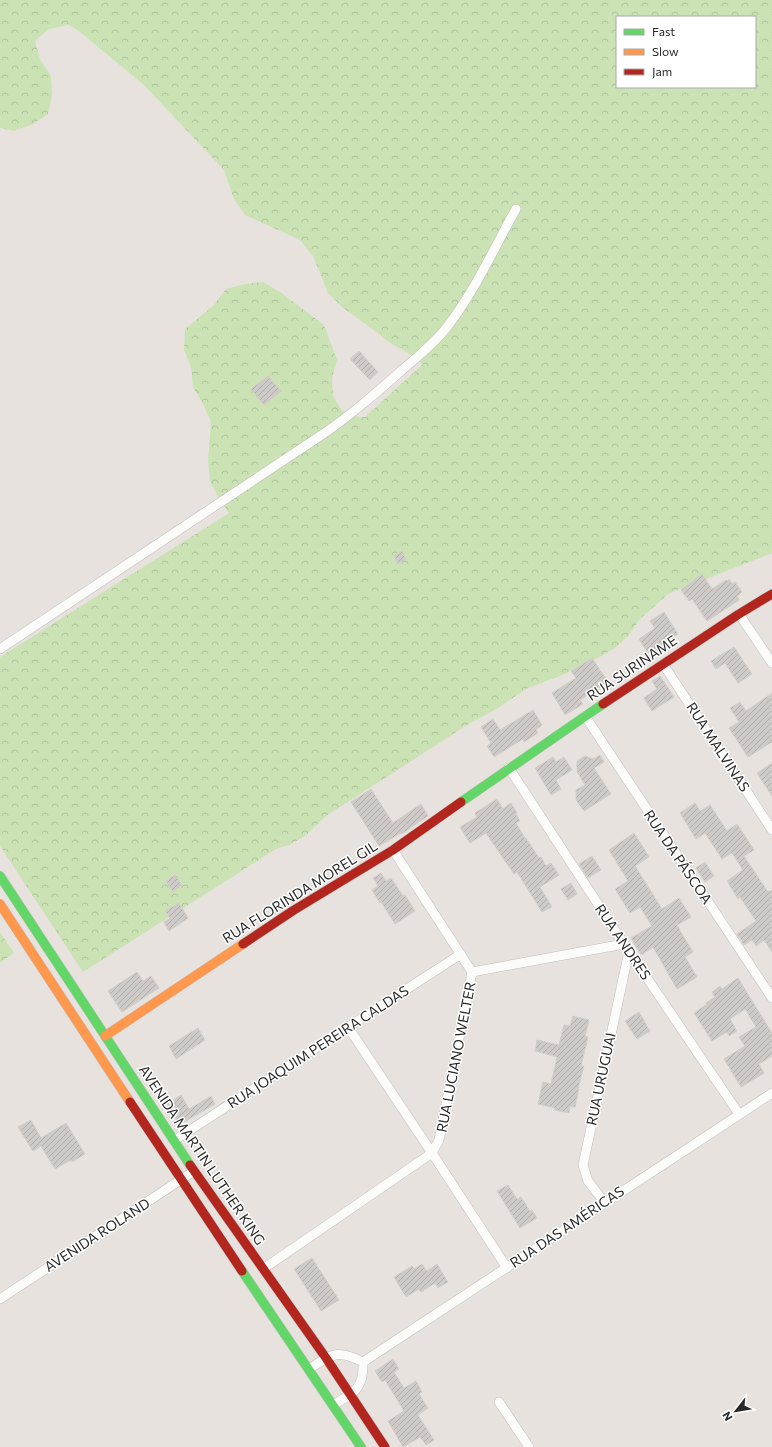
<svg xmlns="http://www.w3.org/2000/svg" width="772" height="1447" viewBox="0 0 772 1447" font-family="Commissioner,sans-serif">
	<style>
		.forest { fill: url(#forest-crowns); fill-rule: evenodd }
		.building { fill: url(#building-hatch); stroke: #d2cec9 }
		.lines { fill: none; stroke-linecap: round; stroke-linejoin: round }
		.street-casing { stroke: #c0bebf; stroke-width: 10 }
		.fast-casing { stroke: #c0bebf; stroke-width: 10 }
		.slow-casing { stroke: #c0bebf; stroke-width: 10 }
		.jam-casing { stroke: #c0bebf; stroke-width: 10 }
		.street { stroke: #fbfbfa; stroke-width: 9 }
		.fast { stroke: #63d668; stroke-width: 9 }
		.slow { stroke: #ff974d; stroke-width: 9 }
		.jam { stroke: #b3261e; stroke-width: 9 }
		.labels { text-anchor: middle; stroke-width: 3; stroke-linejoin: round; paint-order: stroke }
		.street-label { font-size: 14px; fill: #282828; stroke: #fff }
	</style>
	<defs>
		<pattern id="forest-crowns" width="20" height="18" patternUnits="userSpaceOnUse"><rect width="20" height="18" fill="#cbe3b4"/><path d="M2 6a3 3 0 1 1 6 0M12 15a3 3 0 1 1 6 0" fill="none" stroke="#aec39b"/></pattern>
		<pattern id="building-hatch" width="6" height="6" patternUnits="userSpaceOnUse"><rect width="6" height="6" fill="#cecac7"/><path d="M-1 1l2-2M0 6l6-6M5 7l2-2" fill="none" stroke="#b1aeab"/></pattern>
	</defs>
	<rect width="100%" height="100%" fill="#e7e2dd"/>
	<path class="forest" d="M0,0H772V553L668,594L640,619L629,635L615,648L598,658L580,665L565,674L528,688L498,708L464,727L326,816L305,836L289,845L276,849L83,972L0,846V657L229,513L218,497L210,481L208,461L211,422L203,404L193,387L191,367L184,350L185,329L214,305L226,289L245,284L263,282L280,292L324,325L337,360L332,378L333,396L342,411L359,417H365L423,364L408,353L390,343L375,331L343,308L328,293L313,256L300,240L245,215L234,199L224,170L144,85L80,32L69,25L49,29L35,41L40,59L51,76L52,95L48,114L33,124L14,131L0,128ZM617,17H755V87H617Z
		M0,932L14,953L0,963Z"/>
	<path class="building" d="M359,351L378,372L370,380L350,359Z
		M268,376L281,391L264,405L251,389Z
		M402,551L406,559L398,564L394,556Z
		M702,574L712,589L726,580L727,581L729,579L732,584L735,582L742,592L737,596L739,600L707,621L692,599L689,601L681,590Z
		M664,612L678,634L664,643L667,646L654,654L652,651L648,653L639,639L655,628L650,621Z
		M734,647L752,674L738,683L725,663L716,669L711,661Z
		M592,658L608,682L580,700L583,704L565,715L552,693L576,678L571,671Z
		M660,676L674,697L652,711L644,698L657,689L652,681Z
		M772,693V742L748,757L729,728L739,722L730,708L740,702L746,711Z
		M533,710L542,725L536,730L538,733L524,742L523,739L494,757L487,746L491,743L481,727L493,719L500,730Z
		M600,755L604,762L594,768L611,794L584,811L576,800V790L585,785L577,772V761L585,756L593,759Z
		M553,757L556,762L564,757L572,770L556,780L561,789L551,795L535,768Z
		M772,763V796L757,773Z
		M371,789L393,823L421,804L428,816L403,833L402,834L401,833L379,846L351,802Z
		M497,799L503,809L511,803L517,813L516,814L520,821L516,823L525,838H526L539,858L541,857L546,866L551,863L559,875L540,887L552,907L542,912L517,872L514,874L486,833L470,843L460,827L477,817L475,813Z
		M695,803L700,811L710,805L727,831L737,824L754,850L744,856L768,892L772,890V952L764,940L756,946L752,940L744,945L737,934L756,921L740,897L738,899L727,881L743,870L732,853L722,859L705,833L696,839L680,813Z
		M634,833L649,857L635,866L662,909L679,898L691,917L677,925L680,929H679L693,952L685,957L697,977L677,989L653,947L641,955L631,938L652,926L640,907L630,913L615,889L628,881L609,850Z
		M592,856L601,870L588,878L579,864Z
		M705,862L714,876L705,882L696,868Z
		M381,873L386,881L391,878L403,896L405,895L415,911L395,924L381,902L380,903L372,890L378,886L373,878Z
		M175,875L182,885L173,892L166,881Z
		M571,883L577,894L568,900L561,889Z
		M179,903L188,918L169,931L164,922L170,918L165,911Z
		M137,972L143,981L151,976L159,988L122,1012L108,991Z
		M738,978L772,1033V1056L759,1064L764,1073L741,1087L724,1059L745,1046L739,1037L756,1027L745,1009L730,1019L737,1031L729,1036L727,1032L712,1041L694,1013L707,1004L706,1003L715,997L712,992L720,986L722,989Z
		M639,1012L650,1031L637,1039L625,1021Z
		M573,1016L589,1020L585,1036L588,1037L581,1066H584L578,1089H579L575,1107L570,1106L569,1113L554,1110L555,1108L538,1104L543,1082L551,1084L557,1057L535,1051L537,1040L559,1045L564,1025L570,1026Z
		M198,1028L205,1040L176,1059L169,1046Z
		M181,1095L189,1109L211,1096L215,1104L179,1125L167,1104Z
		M31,1120L41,1138L66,1123L85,1154L72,1162L71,1160L55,1169L41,1146L33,1151L18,1127Z
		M508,1185L517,1199L521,1197L530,1211L532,1210L537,1218L520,1228L497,1191Z
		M312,1258L339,1300L321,1311L294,1269Z
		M422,1264L427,1271L437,1264L448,1282L438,1288L435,1283L421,1292L419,1289L406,1297L394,1277L412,1266L414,1269Z
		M393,1359L399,1369L394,1372L404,1388L416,1381L422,1392L419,1394L428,1408L418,1415L434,1440L426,1445L420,1437L403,1447L388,1421L404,1411L385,1380L382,1382L375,1371Z"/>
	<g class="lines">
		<defs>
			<path id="street" d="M739,614L772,663
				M0,649L323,434C351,415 376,393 401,371C417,357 434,344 447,327C475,291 494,248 516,209
				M663,664L772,830
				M585,716L772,998
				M509,768L624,944L739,1114
				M472,972L624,944
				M348,1027L432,1153L507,1268
				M175,1140L348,1027L461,954
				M604,1202L588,1181L583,1165L629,951
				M263,1269L432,1153L439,1140L472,972L393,850
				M0,1299L194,1171
				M363,1362L772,1093
				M309,1369C332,1354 337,1349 363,1362
				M499,1402L529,1447
				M333,1405C354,1393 364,1389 363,1362"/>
			<path id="fast" d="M461,802L603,704
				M0,876L190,1165
				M242,1271L361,1447"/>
			<path id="slow" d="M0,904L130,1102
				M105,1036L243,944"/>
			<path id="jam" d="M603,704L739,614L772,594
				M243,944L294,910L393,850L461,802
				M130,1102L242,1271
				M190,1165L326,1358L385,1447"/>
		</defs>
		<use href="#street" class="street-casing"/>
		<use href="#fast" class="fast-casing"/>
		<use href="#slow" class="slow-casing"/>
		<use href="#jam" class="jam-casing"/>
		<use href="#street" class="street"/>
		<use href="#fast" class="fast"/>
		<use href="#slow" class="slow"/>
		<use href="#jam" class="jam"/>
	</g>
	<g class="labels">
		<g class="street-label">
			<text transform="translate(632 668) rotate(-34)" y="5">RUA SURINAME</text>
			<text transform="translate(718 747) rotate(57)" y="5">RUA MALVINAS</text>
			<text transform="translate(678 857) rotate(56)" y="5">RUA DA PÁSCOA</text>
			<text transform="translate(300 892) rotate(-32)" y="5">RUA FLORINDA MOREL GIL</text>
			<text transform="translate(623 942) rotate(56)" y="5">RUA ANDRES</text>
			<text transform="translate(318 1047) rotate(-33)" y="5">RUA JOAQUIM PEREIRA CALDAS</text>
			<text transform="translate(456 1057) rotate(-79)" y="5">RUA LUCIANO WELTER</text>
			<text transform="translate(601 1079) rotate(-78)" y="5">RUA URUGUAI</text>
			<text transform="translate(202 1155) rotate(56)" y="5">AVENIDA MARTIN LUTHER KING</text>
			<text transform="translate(567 1227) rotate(-34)" y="5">RUA DAS AMÉRICAS</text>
			<text transform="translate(97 1235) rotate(-33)" y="5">AVENIDA ROLAND</text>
		</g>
	</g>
	<rect x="616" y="16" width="140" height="72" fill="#ffffff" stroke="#a9a9a9"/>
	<rect x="624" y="29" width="20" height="6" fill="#63d668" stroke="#a9a9a9"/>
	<text x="652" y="36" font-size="12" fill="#282828">Fast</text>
	<rect x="624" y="49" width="20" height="6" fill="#ff974d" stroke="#a9a9a9"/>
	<text x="652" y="56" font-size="12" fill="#282828">Slow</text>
	<rect x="624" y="69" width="20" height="6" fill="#b3261e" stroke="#a9a9a9"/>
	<text x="652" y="76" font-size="12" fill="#282828">Jam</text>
	<g transform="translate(736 1411) rotate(239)" stroke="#ffffff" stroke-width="3" paint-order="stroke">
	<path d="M0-3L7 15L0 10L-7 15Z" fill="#282828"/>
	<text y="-6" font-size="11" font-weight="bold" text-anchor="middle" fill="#282828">N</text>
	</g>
</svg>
